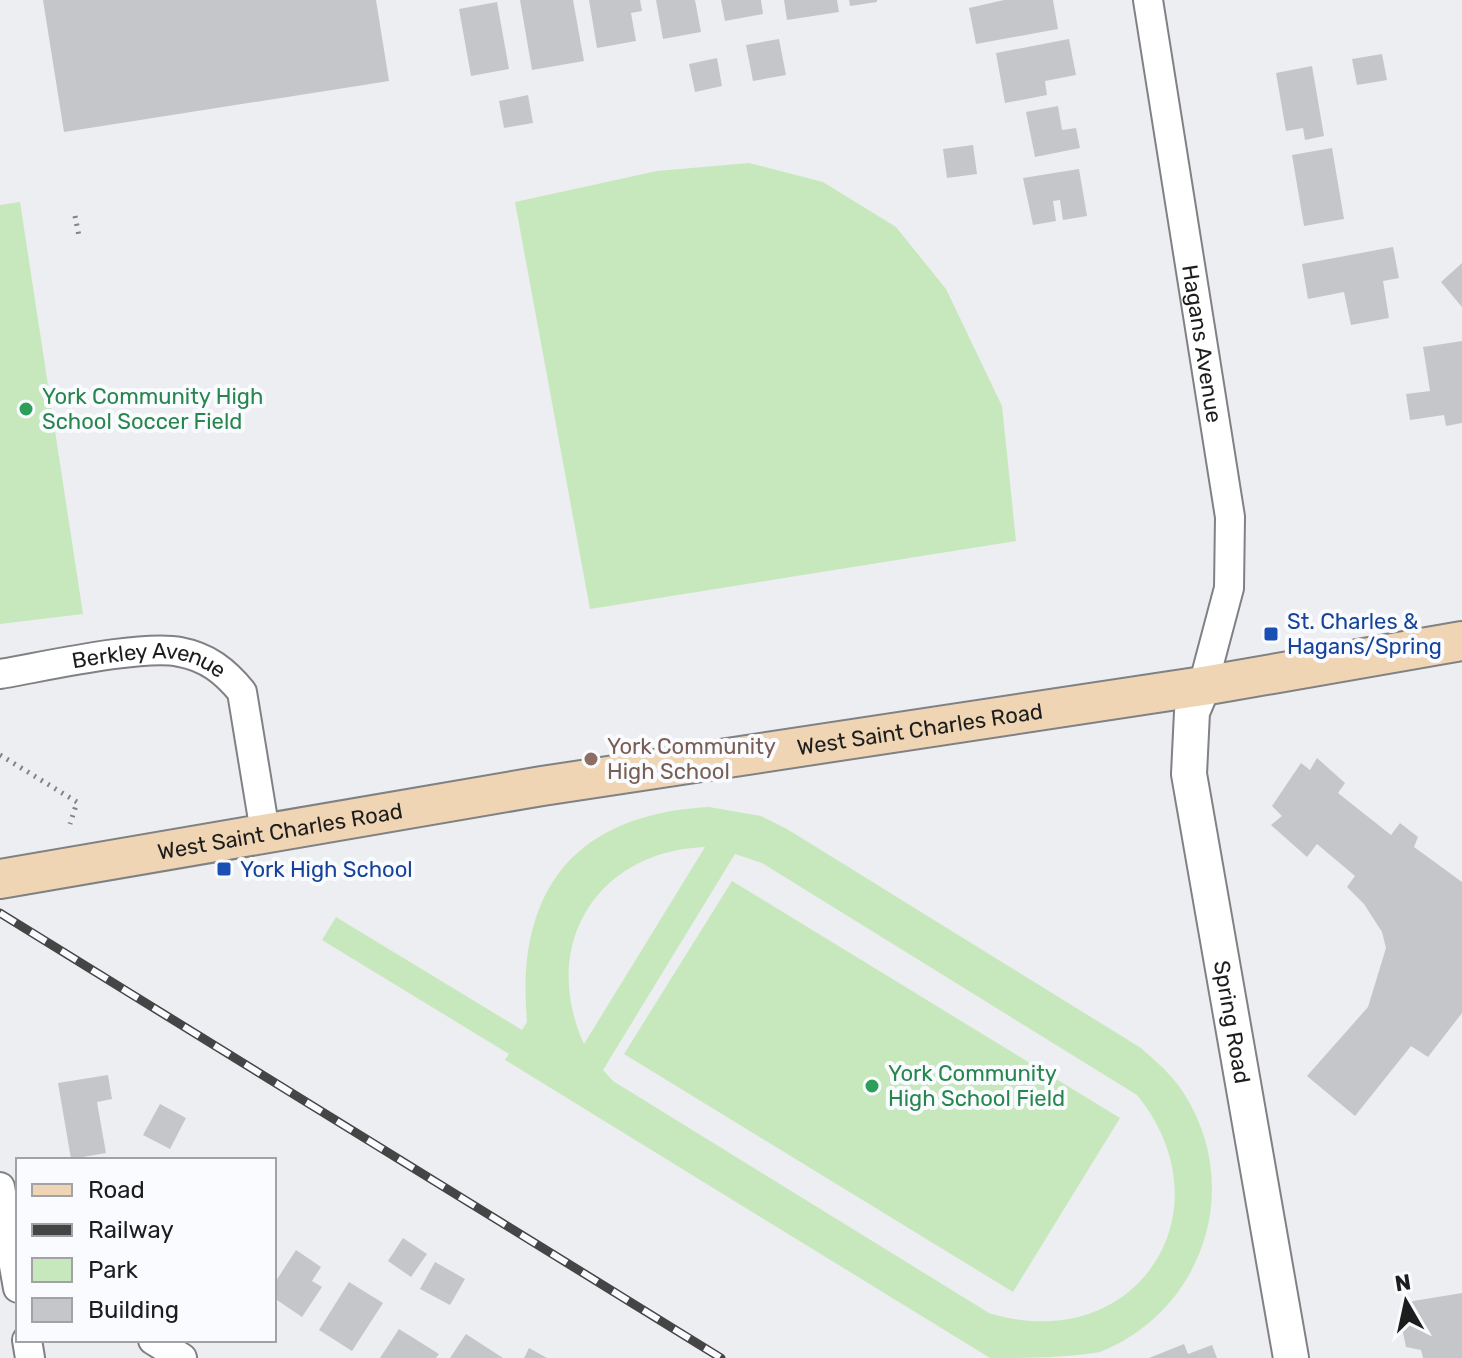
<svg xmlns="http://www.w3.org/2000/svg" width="1462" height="1358" viewBox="0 0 1462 1358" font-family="Rubik,sans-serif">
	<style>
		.green { fill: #c7e8bc; fill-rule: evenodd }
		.building { fill: #c5c6c9 }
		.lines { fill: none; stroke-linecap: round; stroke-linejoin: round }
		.minor-casing { stroke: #808184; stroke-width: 32 }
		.tertiary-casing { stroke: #808184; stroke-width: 38 }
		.secondary-casing { stroke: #808184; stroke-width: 42 }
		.path { stroke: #818284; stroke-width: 5; stroke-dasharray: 2 6; stroke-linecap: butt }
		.minor { stroke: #fff; stroke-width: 28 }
		.tertiary { stroke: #fff; stroke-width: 34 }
		.secondary { stroke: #efd5b3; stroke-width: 38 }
		.rail-casing { stroke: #454546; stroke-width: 9 }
		.rail { stroke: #fafbfe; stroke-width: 6; stroke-dasharray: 18; stroke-linecap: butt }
		.leisure-dot { fill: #2e9e5b; stroke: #fafbfe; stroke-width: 3 }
		.transit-dot { fill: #1a4fb4; stroke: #fafbfe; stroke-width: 3 }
		.education-dot { fill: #8d6e63; stroke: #fafbfe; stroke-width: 3 }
		.labels { text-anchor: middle; stroke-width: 8; stroke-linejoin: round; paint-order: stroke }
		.street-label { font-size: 22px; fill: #1d1d1e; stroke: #fafbfe }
		.leisure-label { font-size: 22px; fill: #27864d; stroke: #fafbfe; text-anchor: start }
		.transit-label { font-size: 22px; fill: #164399; stroke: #fafbfe; text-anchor: start }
		.education-label { font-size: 22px; fill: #785e54; stroke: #fafbfe; text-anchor: start }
	</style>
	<rect width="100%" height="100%" fill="#edeef1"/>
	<path class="green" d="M749,163L823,182L896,227L946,289L1002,406L1016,541L590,609L515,202L657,171Z
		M20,202L83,614L0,624V205Z
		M709,807L761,816L787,829L1141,1048C1156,1061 1172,1075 1183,1092C1245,1187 1203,1311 1100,1352C1067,1358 1025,1358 990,1358L505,1060L509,1054L322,940L336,917L522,1030L527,1022C515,890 575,814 709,807ZM705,847L584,1044C539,945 597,851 705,847ZM735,854L762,863L1137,1095C1232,1212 1135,1358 989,1313L613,1081L603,1070Z
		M732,881L1120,1118L1013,1292L624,1054Z"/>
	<path class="building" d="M43,0H376L389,81L64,132Z
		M520,0H573L584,61L532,70Z
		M589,0H640L642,11L631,13L636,41L597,48Z
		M656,0H695L701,32L663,39Z
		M721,0H761L763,14L725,21Z
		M784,0H837L839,12L787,20Z
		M849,0H877V2L850,6Z
		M1004,0H1053L1058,29L976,44L969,8Z
		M497,2L509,69L471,76L459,9Z
		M779,39L786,75L753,81L746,45Z
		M1069,39L1076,75L1045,81L1047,95L1005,103L996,53Z
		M1382,54L1387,80L1357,85L1352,59Z
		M717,58L722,86L695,92L689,64Z
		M1312,66L1324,136L1305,140L1303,128L1286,131L1276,73Z
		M528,95L533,123L504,128L499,101Z
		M1058,106L1062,130L1076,128L1080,148L1035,157L1026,112Z
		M973,145L977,174L947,178L943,149Z
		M1332,148L1344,219L1304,226L1292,155Z
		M1079,169L1087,216L1063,220L1060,200L1053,201L1056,221L1033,225L1023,178Z
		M1393,247L1399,278L1383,281L1389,318L1351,325L1344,292L1308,299L1302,264Z
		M1462,263V307L1441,282Z
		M1462,341V423L1446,426L1444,415L1410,420L1406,394L1430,391L1423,347Z
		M1317,758L1345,783L1338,793L1391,835L1400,823L1418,837L1414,847L1462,882V1013L1428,1057L1411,1046L1355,1116L1307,1076L1368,1007L1386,948L1382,932L1364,904L1347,887L1355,876L1317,844L1307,857L1271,825L1282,816L1272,806L1301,763L1310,770Z
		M108,1075L112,1099L97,1102L106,1153L71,1159L58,1083Z
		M160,1104L186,1118L170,1149L143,1135Z
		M403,1238L427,1254L411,1277L388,1261Z
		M296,1250L321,1267L312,1281L322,1287L302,1317L274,1298V1284Z
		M435,1262L465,1279L450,1305L420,1289Z
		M349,1282L383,1303L352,1351L319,1330Z
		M1462,1293V1358H1423L1421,1350L1406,1347L1402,1328L1407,1302Z
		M399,1329L439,1354L436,1358H380Z
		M466,1334L503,1358H450Z
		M1184,1344L1188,1354L1212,1345L1217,1358H1149Z
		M529,1348L547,1358H524Z"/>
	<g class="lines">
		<defs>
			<g id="minor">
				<path id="s1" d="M1148,0L1230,517L1229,588L1203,686"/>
				<path id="s2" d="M0,674C42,667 143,644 180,652C207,657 225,671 242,692L265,832"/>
				<path d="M0,1187L18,1288"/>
				<path d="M27,1340L30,1358"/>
				<path d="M153,1340L182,1358"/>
			</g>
			<g id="tertiary">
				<path id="s3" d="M1203,686L1192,712L1189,774L1291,1358"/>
			</g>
			<g id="secondary">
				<path id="s4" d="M0,879L542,786L1203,686L1462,641"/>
			</g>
		</defs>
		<use href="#minor" class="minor-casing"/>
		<use href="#tertiary" class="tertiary-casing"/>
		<use href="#secondary" class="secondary-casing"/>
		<path class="path" d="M75,216L79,236
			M0,755L77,802L70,824"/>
		<use href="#minor" class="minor"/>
		<use href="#tertiary" class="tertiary"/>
		<use href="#secondary" class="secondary"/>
		<defs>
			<path id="rail" d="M0,913L721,1358"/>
		</defs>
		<use href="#rail" class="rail-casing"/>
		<use href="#rail" class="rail"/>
	</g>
	<g class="leisure-dot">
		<circle cx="26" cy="409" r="8"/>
		<circle cx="872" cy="1086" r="8"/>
	</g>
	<g class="transit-dot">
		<rect x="1263" y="626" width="16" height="16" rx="4"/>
		<rect x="216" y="861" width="16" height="16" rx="4"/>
	</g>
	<circle class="education-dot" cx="591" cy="759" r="8"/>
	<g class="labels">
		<g class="street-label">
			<text dy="8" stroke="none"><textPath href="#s1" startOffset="348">Hagans Avenue</textPath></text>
			<text dy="8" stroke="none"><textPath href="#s2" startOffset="152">Berkley Avenue</textPath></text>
			<text dy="8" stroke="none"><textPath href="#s4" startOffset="932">West Saint Charles Road</textPath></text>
			<text dy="8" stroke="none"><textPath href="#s4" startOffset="284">West Saint Charles Road</textPath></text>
			<text dy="8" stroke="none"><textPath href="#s3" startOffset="342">Spring Road</textPath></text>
		</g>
		<g class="leisure-label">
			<text x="42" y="404">York Community High<tspan x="42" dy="25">School Soccer Field</tspan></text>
			<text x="888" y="1081">York Community<tspan x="888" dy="25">High School Field</tspan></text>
		</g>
		<g class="transit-label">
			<text x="1287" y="629">St. Charles &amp;<tspan x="1287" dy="25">Hagans/Spring</tspan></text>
			<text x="240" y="877">York High School</text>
		</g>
		<g class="education-label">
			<text x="607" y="754">York Community<tspan x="607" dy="25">High School</tspan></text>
		</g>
	</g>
	<rect x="16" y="1158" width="260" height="184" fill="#fafbfe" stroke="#a2a2a4" stroke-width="2"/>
	<rect x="32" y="1184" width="40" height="12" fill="#efd5b3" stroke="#a2a2a4" stroke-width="2"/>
	<text x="88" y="1198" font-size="24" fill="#1d1d1e">Road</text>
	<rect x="32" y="1224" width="40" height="12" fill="#454546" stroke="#a2a2a4" stroke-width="2"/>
	<text x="88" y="1238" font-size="24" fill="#1d1d1e">Railway</text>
	<rect x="32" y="1258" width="40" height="24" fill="#c7e8bc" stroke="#a2a2a4" stroke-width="2"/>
	<text x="88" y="1278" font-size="24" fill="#1d1d1e">Park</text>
	<rect x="32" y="1298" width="40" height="24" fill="#c5c6c9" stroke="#a2a2a4" stroke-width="2"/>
	<text x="88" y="1318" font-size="24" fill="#1d1d1e">Building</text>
	<g transform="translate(1406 1302) rotate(351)" stroke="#fafbfe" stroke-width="6" paint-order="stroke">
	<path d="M0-6L14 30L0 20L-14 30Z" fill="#1d1d1e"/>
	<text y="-12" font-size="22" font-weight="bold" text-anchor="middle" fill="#1d1d1e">N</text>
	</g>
</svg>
